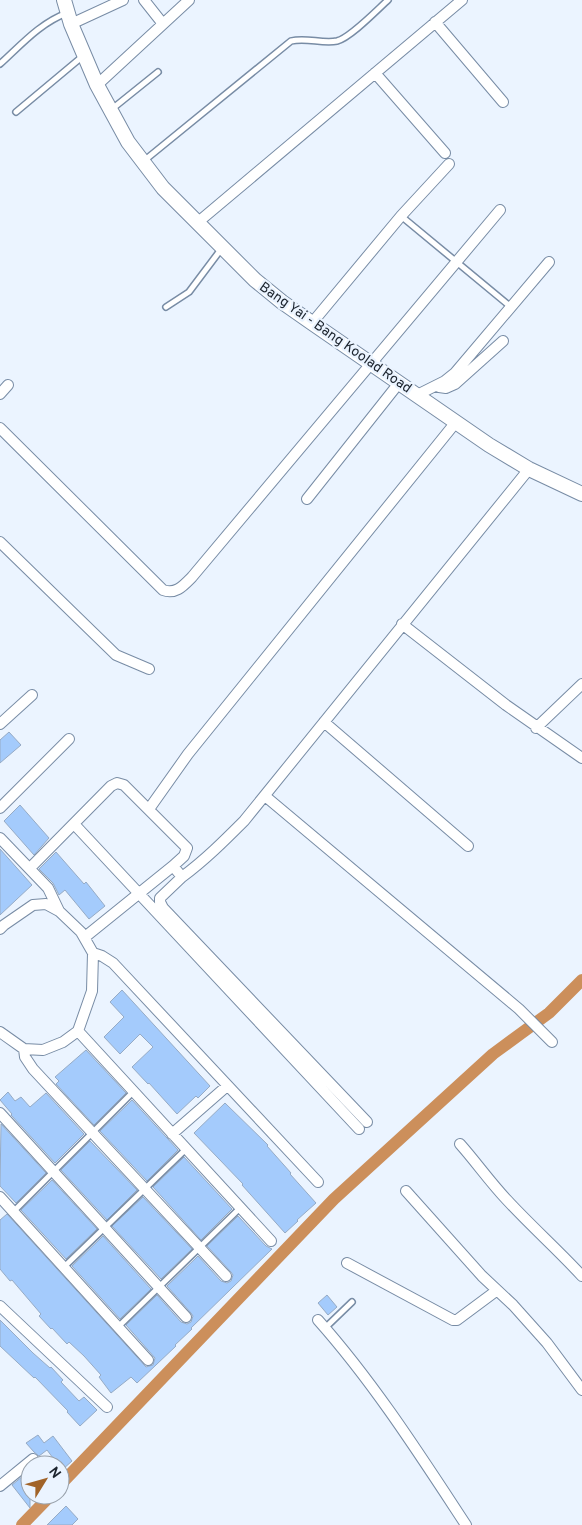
<svg xmlns="http://www.w3.org/2000/svg" width="582" height="1525" viewBox="0 0 582 1525" font-family="Overpass,sans-serif">
	<style>
		.lines { fill: none; stroke-linecap: round; stroke-linejoin: round }
		.canal { stroke: #cc8f5b; stroke-width: 12 }
		.building { fill: #a4cbfc; stroke: #96abc5 }
		.lane-casing { stroke: #788ca5; stroke-width: 8 }
		.street-casing { stroke: #788ca5; stroke-width: 12 }
		.secondary-casing { stroke: #788ca5; stroke-width: 16 }
		.lane { stroke: #fff; stroke-width: 5 }
		.street { stroke: #fff; stroke-width: 10 }
		.secondary { stroke: #fff; stroke-width: 14 }
		.labels { text-anchor: middle; stroke-width: 4.5; stroke-linejoin: round; paint-order: stroke }
		.street-label { font-size: 14px; fill: #1c242e; stroke: #ebf4ff }
	</style>
	<rect width="100%" height="100%" fill="#ebf4ff"/>
	<g class="lines">
		<path class="canal" d="M60,1485L334,1199L493,1054L549,1013L582,980
			M22,1525L51,1495"/>
	</g>
	<path class="building" d="M9,732L21,745L0,763V740Z
		M20,805L49,838L34,855L4,821Z
		M0,849L32,885L0,915Z
		M56,852L84,884L86,882L105,906L89,919L65,890L59,895L53,883L39,869Z
		M122,990L210,1086L198,1098L196,1096L177,1114L149,1083L148,1084L132,1067L153,1047L140,1034L120,1054L104,1037L124,1017L110,1002Z
		M86,1050L126,1093L94,1125L56,1084L59,1081L55,1077Z
		M8,1092L15,1101L21,1097L30,1107L46,1093L84,1134L55,1163L11,1115L12,1114L0,1100Z
		M132,1100L178,1150L147,1181L100,1131Z
		M225,1103L268,1145L267,1146L291,1173L290,1174L316,1203L297,1220L298,1221L285,1233L242,1185L243,1184L194,1133Z
		M1,1124L46,1173L16,1203L0,1186Z
		M90,1141L137,1190L107,1220L61,1170Z
		M184,1157L232,1209L201,1240L153,1187Z
		M52,1180L97,1229L66,1259L21,1210Z
		M143,1197L192,1249L161,1279L112,1226Z
		M7,1214L146,1367L153,1365L155,1358L126,1325L157,1295L181,1322L187,1324L191,1322L193,1316L191,1313L167,1286L198,1256L221,1281L227,1283L231,1281L233,1275L231,1272L207,1246L238,1216L266,1246L272,1249L191,1328L192,1329L175,1345L176,1346L137,1383L131,1377L111,1393L99,1377L101,1375L84,1356L69,1342L67,1344L52,1328L51,1329L39,1316L41,1314L12,1280L10,1281L0,1269V1220Z
		M103,1236L151,1289L120,1319L72,1266Z
		M327,1295L337,1307L328,1315L318,1303Z
		M0,1320L33,1353L50,1368L51,1367L63,1380L61,1382L79,1401L84,1397L97,1410L80,1426L67,1412L68,1411L35,1377L34,1378L0,1346Z
		M38,1435L44,1443L53,1436L72,1461L62,1470L47,1450L39,1456L34,1452L26,1443Z
		M23,1476L30,1484V1508L12,1485Z
		M66,1506L78,1519L72,1525H47Z"/>
	<g class="lines">
		<defs>
			<path id="lane" d="M0,64C21,45 40,23 67,13
				M112,109L158,72
				M16,112L83,56
				M145,160L291,41C306,37 322,44 337,41C350,38 377,10 388,0
				M401,216L511,307
				M166,307L189,292L222,248
				M13,1212L133,1092
				M64,1267L186,1149
				M118,1327L240,1208
				M325,1328L352,1302"/>
			<path id="street" d="M144,0L163,24
				M435,22L503,102
				M71,24L123,0
				M375,73L445,153
				M97,85L189,0
				M197,223L462,0
				M312,323L401,216L449,164
				M439,387L446,388L455,384L503,341
				M0,394L8,385
				M417,395L445,381L455,373L549,262
				M0,428L163,590C176,595 184,585 192,577L500,210
				M307,499L399,383
				M0,542L116,655L149,669
				M402,624L506,705L582,758
				M324,722L468,846
				M0,724L32,695
				M536,728L582,684
				M265,796L519,1009L552,1042
				M0,808L69,739
				M149,809L188,754L456,422
				M74,824L359,1129
				M0,838L48,888L59,911
				M30,868L111,786L117,783L124,785L187,848L184,856L173,866
				M182,877L160,898V902L163,908L367,1122
				M0,929L4,925L33,905L46,904L59,911L81,932L93,953L92,991L78,1031L63,1042L43,1050L24,1049L0,1032
				M85,937L173,866L182,877C205,860 224,841 244,821L529,469
				M93,953L102,956L113,963L318,1182
				M78,1031L271,1241
				M24,1049L25,1057L33,1069L226,1276
				M0,1113L186,1317
				M172,1134L227,1086
				M460,1144C476,1162 490,1182 507,1200C531,1226 558,1250 582,1276
				M406,1191L482,1276L513,1305L547,1343L582,1390
				M0,1197L148,1360
				M347,1263L453,1320H457L496,1291
				M0,1306L107,1407
				M318,1320C374,1383 420,1455 466,1525
				M0,1486L33,1459"/>
			<path id="secondary" d="M64,0L71,24L97,85L128,142L163,188L255,280L282,302L312,323L489,445L529,469L582,494"/>
		</defs>
		<use href="#lane" class="lane-casing"/>
		<use href="#street" class="street-casing"/>
		<use href="#secondary" class="secondary-casing"/>
		<use href="#lane" class="lane"/>
		<use href="#street" class="street"/>
		<use href="#secondary" class="secondary"/>
	</g>
	<g class="labels">
		<g class="street-label">
			<text transform="translate(336 337) rotate(35)" y="5">Bang Yai - Bang Koolad Road</text>
		</g>
	</g>
	<g transform="translate(45 1480) rotate(53)"><circle r="24" fill="#ebf4ff" stroke="#98a1ab"/>
	<path d="M0-4L9 19L0 12L-9 19Z" fill="#a16328"/>
	<text y="-8" font-size="14" font-weight="bold" text-anchor="middle" fill="#1c242e">N</text>
	</g>
</svg>
